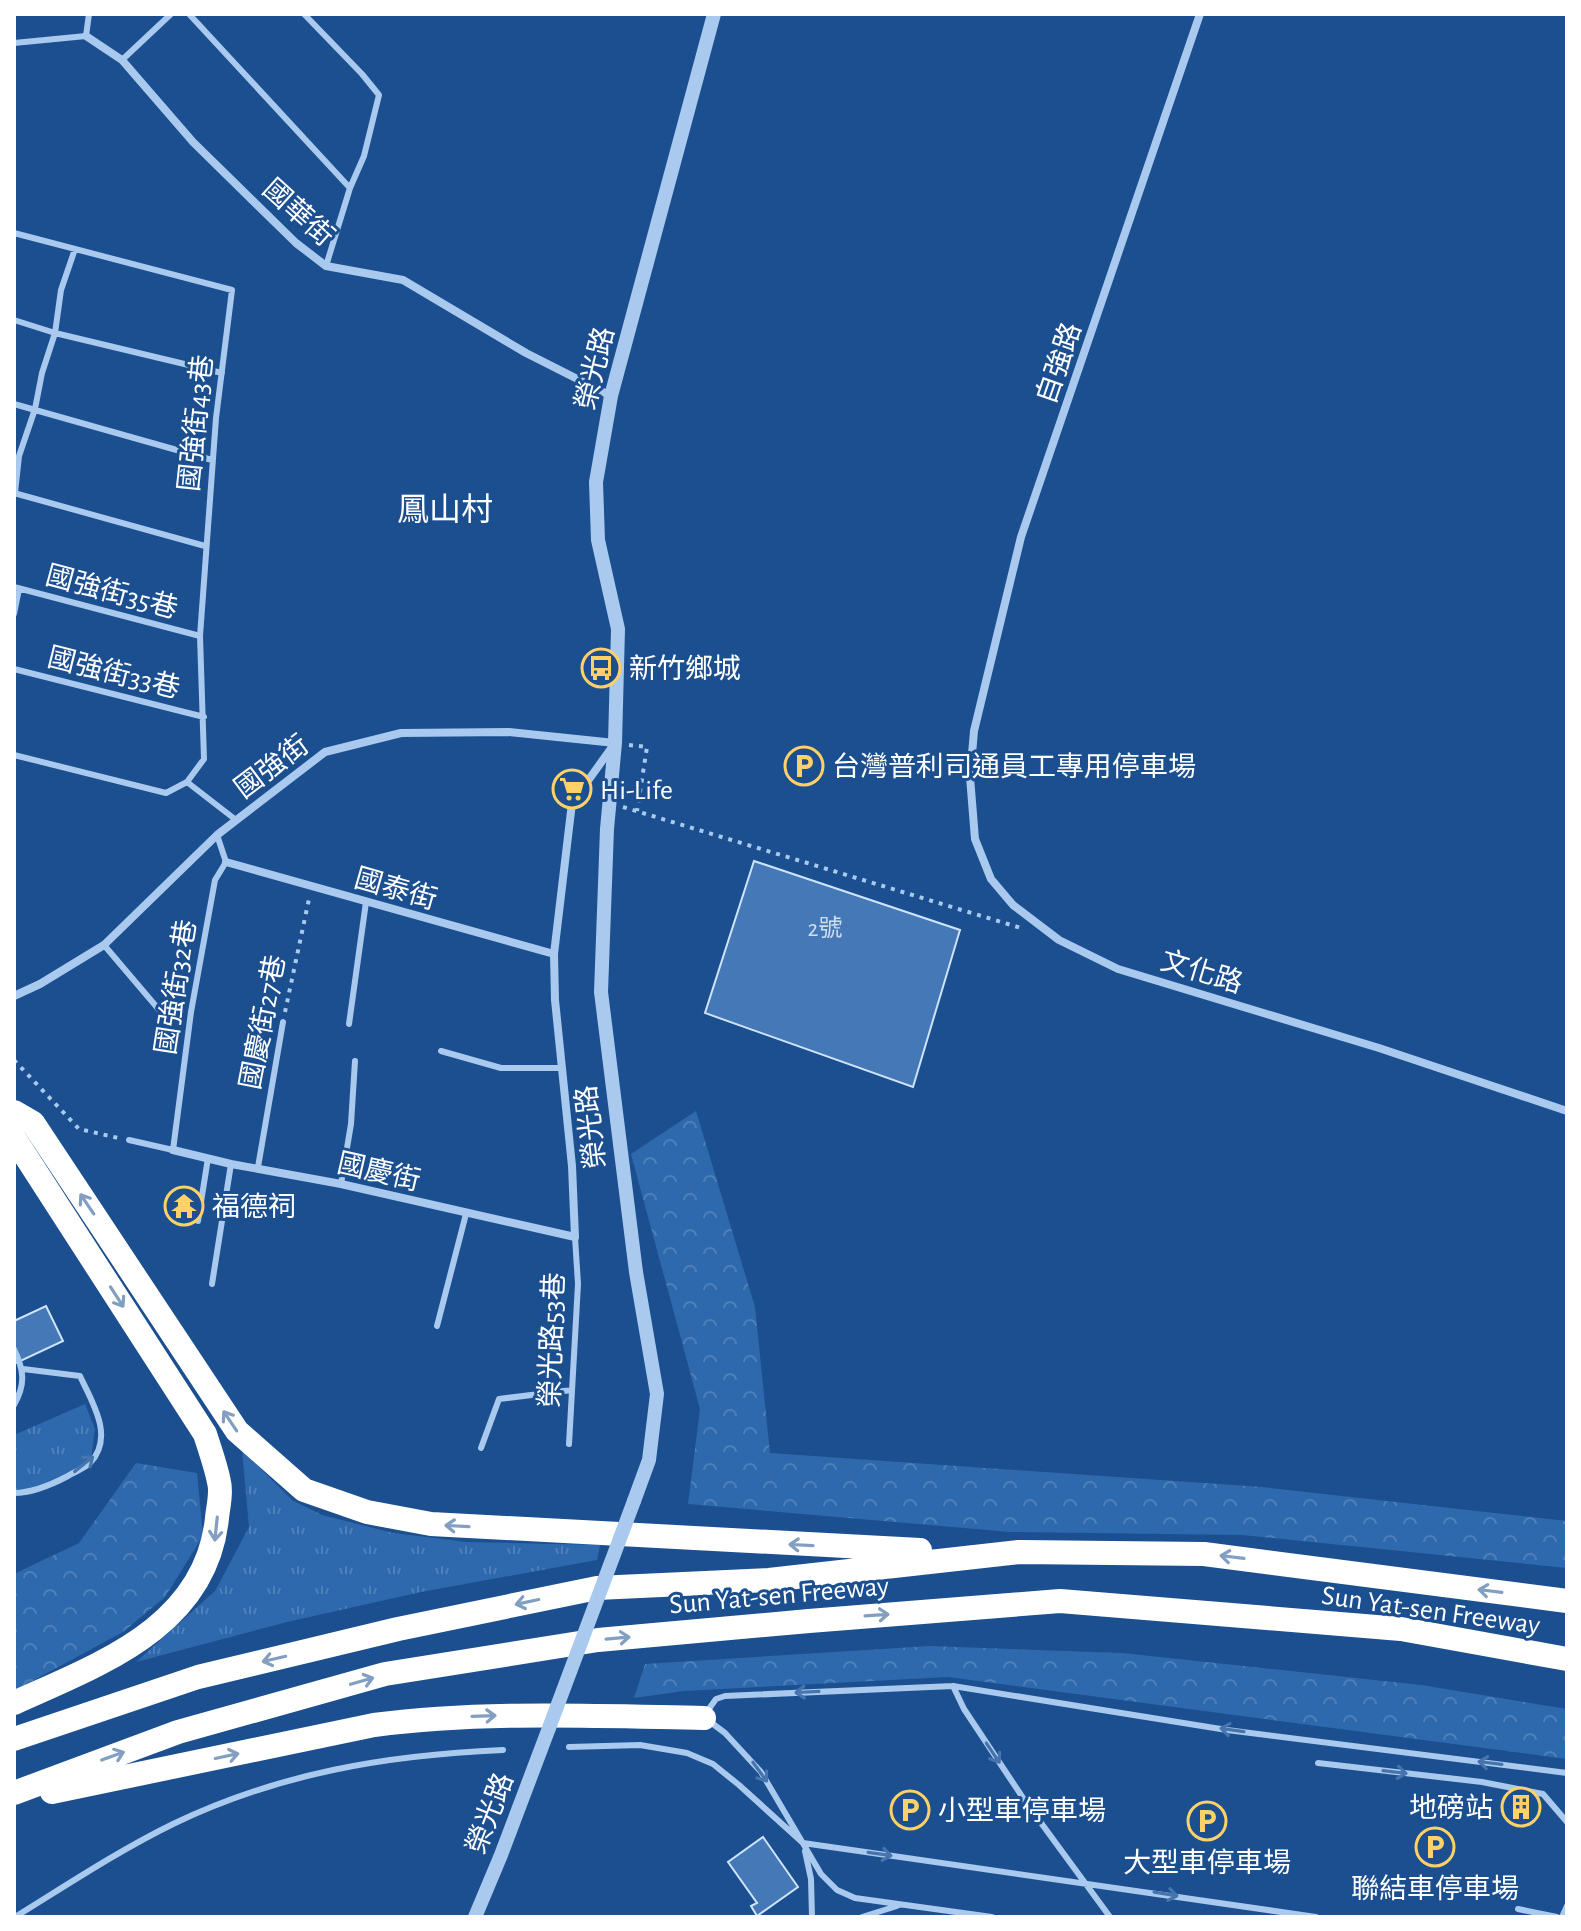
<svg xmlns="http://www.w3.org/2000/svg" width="1581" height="1931" viewBox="0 0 1581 1931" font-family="'Alegreya Sans','Noto Sans TC',sans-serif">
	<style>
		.grass { fill: url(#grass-tufts) }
		.forest { fill: url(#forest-crowns) }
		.building { fill: #4478b7; stroke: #cfe3fa; stroke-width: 2 }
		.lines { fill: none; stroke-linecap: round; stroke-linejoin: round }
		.path { stroke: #a9c9ee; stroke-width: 4; stroke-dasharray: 4 6; stroke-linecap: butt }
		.service { stroke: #a9c9ee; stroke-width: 6 }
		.minor { stroke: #a9c9ee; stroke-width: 8 }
		.tertiary { stroke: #a9c9ee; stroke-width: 14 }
		.motorway { stroke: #fff; stroke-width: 24 }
		.tertiary-bridge { stroke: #a9c9ee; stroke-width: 14 }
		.oneway { stroke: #829ec1 }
		.oneway2 { stroke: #4674ac }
		.labels { text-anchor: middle; stroke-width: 6; stroke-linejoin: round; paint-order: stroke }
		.number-label { font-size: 24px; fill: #d0dded }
		.street-label { font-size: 28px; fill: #fff; stroke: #1b4f8f }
		.poi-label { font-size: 28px; fill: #fff; stroke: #1b4f8f; text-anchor: start }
		.quarter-label { font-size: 32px; fill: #fff; stroke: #1b4f8f }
	</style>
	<defs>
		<pattern id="grass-tufts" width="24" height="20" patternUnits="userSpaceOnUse" patternTransform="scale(2)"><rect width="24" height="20" fill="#2e69ad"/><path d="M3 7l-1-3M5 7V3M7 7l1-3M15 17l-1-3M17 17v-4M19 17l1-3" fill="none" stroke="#4d80b9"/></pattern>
		<pattern id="forest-crowns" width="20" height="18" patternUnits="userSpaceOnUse" patternTransform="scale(2)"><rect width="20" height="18" fill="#2e69ad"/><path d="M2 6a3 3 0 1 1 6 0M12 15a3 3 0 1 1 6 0" fill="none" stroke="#4d80b9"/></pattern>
	</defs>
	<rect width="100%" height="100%" fill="#1b4f8f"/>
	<path class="grass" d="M85,1404L95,1429L91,1459L68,1477L14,1494V1435Z
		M242,1450L292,1500L322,1515L393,1533L467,1542L600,1545L597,1560L421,1592L287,1622L136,1662L215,1591L249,1527Z"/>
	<path class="forest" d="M696,1111L755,1307L770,1453L1262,1487L1567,1521V1568L1242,1535L1010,1532L688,1504L700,1409L631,1154Z
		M136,1463L197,1473L203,1536L165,1597L123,1632L14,1691V1574L79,1543Z
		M930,1646L1122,1653L1421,1685L1567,1709V1759L948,1677L684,1691L634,1698L645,1664Z"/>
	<path class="building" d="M754,861L960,930L913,1087L705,1013Z
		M185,1195L195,1210L182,1218L173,1202Z
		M46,1306L63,1341L14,1364V1321Z
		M1515,1795L1532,1799L1528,1818L1511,1815Z
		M763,1837L798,1887L757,1916L751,1906L757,1903L728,1862Z"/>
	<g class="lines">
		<path class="path" d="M629,745L647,747L637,811
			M623,807L1021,928
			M285,1012L309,899
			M14,1060L79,1129L118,1138"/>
		<path class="service" d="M189,14L350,188
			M304,14L362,74L379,95L364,156L350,188L326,266
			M14,43L86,36L89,14
			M122,60L171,14
			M14,233L232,290L216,418L200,636L204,759L187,782L166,793L14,755
			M14,320L55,333L222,373
			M14,404L212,460
			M14,493L205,546
			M15,493L19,456L35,409L42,373L55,333L61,290L75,249
			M14,587L200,636
			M14,614L19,589
			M14,669L204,717
			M187,782L236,820
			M104,945L166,1018
			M349,1024L366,902
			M441,1051L501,1068H562
			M129,1140L173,1150L191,1012L215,880L226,862L217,835
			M258,1167L283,1022
			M341,1184L351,1124L355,1061
			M198,1221L208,1158
			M212,1284L231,1164
			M437,1326L466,1214
			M14,1349C24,1370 26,1384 14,1405
			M569,1444L578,1284L575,1237
			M481,1448L499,1399L572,1390
			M14,1493C33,1493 51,1485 68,1476C74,1472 84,1469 90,1463C115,1437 92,1402 80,1376L23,1369
			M953,1686L964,1709L1025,1801L1110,1917
			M706,1713L716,1699L725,1696L953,1686L1227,1730L1567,1773
			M709,1721L725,1733L761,1772L821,1874L837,1890L855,1898L992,1917
			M569,1747L640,1745L687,1753L713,1764L739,1785L803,1843L1316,1917
			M1318,1763L1482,1782L1543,1794L1567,1822
			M805,1851L811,1879L812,1917
			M1518,1909L1557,1917
			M15,1917C67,1885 118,1851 173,1824C279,1773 387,1755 503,1750
			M862,1917L897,1906
			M1562,1917L1567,1906"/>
		<path class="minor" d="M1200,14L1021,537L974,731L970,777L975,839L991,879L1013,905L1059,940L1118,969L1379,1048L1567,1111
			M86,36L122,60L193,142L296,243L326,266L403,280L526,353L611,396
			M226,862L554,954
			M14,996L40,984L104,945L217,835L325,752L401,733L509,732L615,743L572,803L554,954L555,1000L572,1166L575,1237L341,1184L231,1164L173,1150"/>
		<path class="tertiary" d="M634,1501L649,1460L657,1394L636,1272L601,992L607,829L615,743L618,629L598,540L596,482L611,396L714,14
			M475,1917L501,1855L549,1728"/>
		<path class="motorway" d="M14,1112L33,1123L237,1431L304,1490L367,1512L431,1524L920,1550
			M14,1138L205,1434C210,1450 216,1466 219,1482C222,1493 218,1507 217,1518C206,1627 100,1664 14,1703
			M14,1739L198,1677L398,1629L597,1588L769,1580L1019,1552L1204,1554L1567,1601
			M52,1792L374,1725C484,1711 594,1716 704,1718
			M14,1793L178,1732L385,1674L598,1640L809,1621L1060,1601L1401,1629L1567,1659"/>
		<path class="tertiary-bridge" d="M549,1728L634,1501"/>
	</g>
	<defs><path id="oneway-shaft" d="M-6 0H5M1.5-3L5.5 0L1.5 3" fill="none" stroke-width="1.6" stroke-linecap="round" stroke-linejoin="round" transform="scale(2)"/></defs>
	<g class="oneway">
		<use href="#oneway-shaft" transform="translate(87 1204) rotate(-124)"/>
		<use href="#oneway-shaft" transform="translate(117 1297) rotate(57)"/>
		<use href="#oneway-shaft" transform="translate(230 1421) rotate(-124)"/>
		<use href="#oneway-shaft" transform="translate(457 1526) rotate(-177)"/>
		<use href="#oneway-shaft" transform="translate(216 1529) rotate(96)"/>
		<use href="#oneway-shaft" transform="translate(801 1545) rotate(-177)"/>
		<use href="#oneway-shaft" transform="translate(1232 1557) rotate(-173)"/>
		<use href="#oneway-shaft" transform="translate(1490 1591) rotate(-173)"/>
		<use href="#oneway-shaft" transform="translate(527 1602) rotate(168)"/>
		<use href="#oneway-shaft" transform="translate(877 1615) rotate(-4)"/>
		<use href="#oneway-shaft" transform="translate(618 1638) rotate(-5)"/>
		<use href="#oneway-shaft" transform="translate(274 1659) rotate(167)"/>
		<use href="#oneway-shaft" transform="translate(362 1681) rotate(-16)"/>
		<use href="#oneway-shaft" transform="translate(484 1716) rotate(-2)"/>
		<use href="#oneway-shaft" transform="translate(113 1756) rotate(-20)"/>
		<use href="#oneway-shaft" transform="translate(227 1756) rotate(-12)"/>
	</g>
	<g class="oneway2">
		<use href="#oneway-shaft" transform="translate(84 1464) rotate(-39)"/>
		<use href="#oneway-shaft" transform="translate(807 1692) rotate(177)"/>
		<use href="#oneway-shaft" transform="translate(1232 1730) rotate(-172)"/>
		<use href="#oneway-shaft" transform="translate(993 1753) rotate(56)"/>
		<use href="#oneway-shaft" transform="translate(1490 1763) rotate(-173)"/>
		<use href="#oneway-shaft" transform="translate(760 1772) rotate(54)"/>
		<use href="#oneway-shaft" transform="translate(1395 1772) rotate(7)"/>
		<use href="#oneway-shaft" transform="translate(880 1854) rotate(8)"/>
		<use href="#oneway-shaft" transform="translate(1166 1894) rotate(9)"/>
	</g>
	<defs>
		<symbol id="bus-ring" viewBox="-11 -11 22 22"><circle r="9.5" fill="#1b4f8f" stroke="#ffd166" stroke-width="1.5"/><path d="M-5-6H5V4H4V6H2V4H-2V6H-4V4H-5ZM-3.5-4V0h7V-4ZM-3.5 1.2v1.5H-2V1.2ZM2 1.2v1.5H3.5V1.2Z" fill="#ffd166"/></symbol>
		<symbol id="parking-ring" viewBox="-11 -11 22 22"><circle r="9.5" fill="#1b4f8f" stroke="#ffd166" stroke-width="1.5"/><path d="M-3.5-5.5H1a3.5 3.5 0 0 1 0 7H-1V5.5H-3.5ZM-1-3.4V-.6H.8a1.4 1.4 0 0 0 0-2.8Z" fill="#ffd166"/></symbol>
		<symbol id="supermarket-ring" viewBox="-11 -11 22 22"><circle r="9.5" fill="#1b4f8f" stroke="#ffd166" stroke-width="1.5"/><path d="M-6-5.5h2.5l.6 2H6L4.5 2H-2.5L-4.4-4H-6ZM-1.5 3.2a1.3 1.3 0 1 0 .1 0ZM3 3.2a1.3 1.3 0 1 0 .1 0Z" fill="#ffd166"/></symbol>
		<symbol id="temple-ring" viewBox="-11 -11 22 22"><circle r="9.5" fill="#1b4f8f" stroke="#ffd166" stroke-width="1.5"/><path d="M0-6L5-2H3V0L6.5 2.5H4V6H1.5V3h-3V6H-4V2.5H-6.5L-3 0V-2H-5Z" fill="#ffd166"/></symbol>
		<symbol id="building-ring" viewBox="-11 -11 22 22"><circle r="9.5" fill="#1b4f8f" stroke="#ffd166" stroke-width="1.5"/><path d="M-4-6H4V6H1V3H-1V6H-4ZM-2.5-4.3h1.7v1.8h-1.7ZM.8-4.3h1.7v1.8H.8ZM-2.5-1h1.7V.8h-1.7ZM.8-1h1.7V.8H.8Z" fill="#ffd166"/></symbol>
	</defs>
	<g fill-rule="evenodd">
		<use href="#bus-ring" x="579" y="646" width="44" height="44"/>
		<use href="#parking-ring" x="782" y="744" width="44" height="44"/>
		<use href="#supermarket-ring" x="550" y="767" width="44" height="44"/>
		<use href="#temple-ring" x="162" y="1184" width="44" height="44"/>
		<use href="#building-ring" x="1499" y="1785" width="44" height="44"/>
		<use href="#parking-ring" x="888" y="1788" width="44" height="44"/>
		<use href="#parking-ring" x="1185" y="1799" width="44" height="44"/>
		<use href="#parking-ring" x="1413" y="1825" width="44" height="44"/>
	</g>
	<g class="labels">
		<g class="number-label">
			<text x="825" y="936">2號</text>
		</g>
		<g class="street-label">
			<text transform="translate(299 212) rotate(42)" y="10">國華街</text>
			<text transform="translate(1058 363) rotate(-71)" y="10">自強路</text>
			<text transform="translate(594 368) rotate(-76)" y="10">榮光路</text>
			<text transform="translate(195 423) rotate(-84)" y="10">國強街43巷</text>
			<text transform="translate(112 591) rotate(15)" y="10">國強街35巷</text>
			<text transform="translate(114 672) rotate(14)" y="10">國強街33巷</text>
			<text transform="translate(271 766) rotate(-37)" y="10">國強街</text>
			<text transform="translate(396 888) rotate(16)" y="10">國泰街</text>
			<text transform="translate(1202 971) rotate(17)" y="10">文化路</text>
			<text transform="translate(175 987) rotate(-81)" y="10">國強街32巷</text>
			<text transform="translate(262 1022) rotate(-79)" y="10">國慶街27巷</text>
			<text transform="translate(590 1127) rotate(-97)" y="10">榮光路</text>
			<text transform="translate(379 1171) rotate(13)" y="10">國慶街</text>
			<text transform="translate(551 1340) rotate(-88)" y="10">榮光路53巷</text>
			<text transform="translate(779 1594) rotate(-5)" y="10">Sun Yat-sen Freeway</text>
			<text transform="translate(1431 1609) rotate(8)" y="10">Sun Yat-sen Freeway</text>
			<text transform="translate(489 1813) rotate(-69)" y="10">榮光路</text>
		</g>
		<g class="poi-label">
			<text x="629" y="678">新竹鄉城</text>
			<text x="832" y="776">台灣普利司通員工專用停車場</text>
			<text x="600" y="799">Hi-Life</text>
			<text x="212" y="1216">福德祠</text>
			<text x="1493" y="1817" text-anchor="end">地磅站</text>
			<text x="938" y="1820">小型車停車場</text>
			<text x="1207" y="1872" text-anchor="middle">大型車停車場</text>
			<text x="1435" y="1898" text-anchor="middle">聯結車停車場</text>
		</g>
		<g class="quarter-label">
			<text x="445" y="520">鳳山村</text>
		</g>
	</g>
	<rect width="1581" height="1931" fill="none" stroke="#ffffff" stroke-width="32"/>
</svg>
